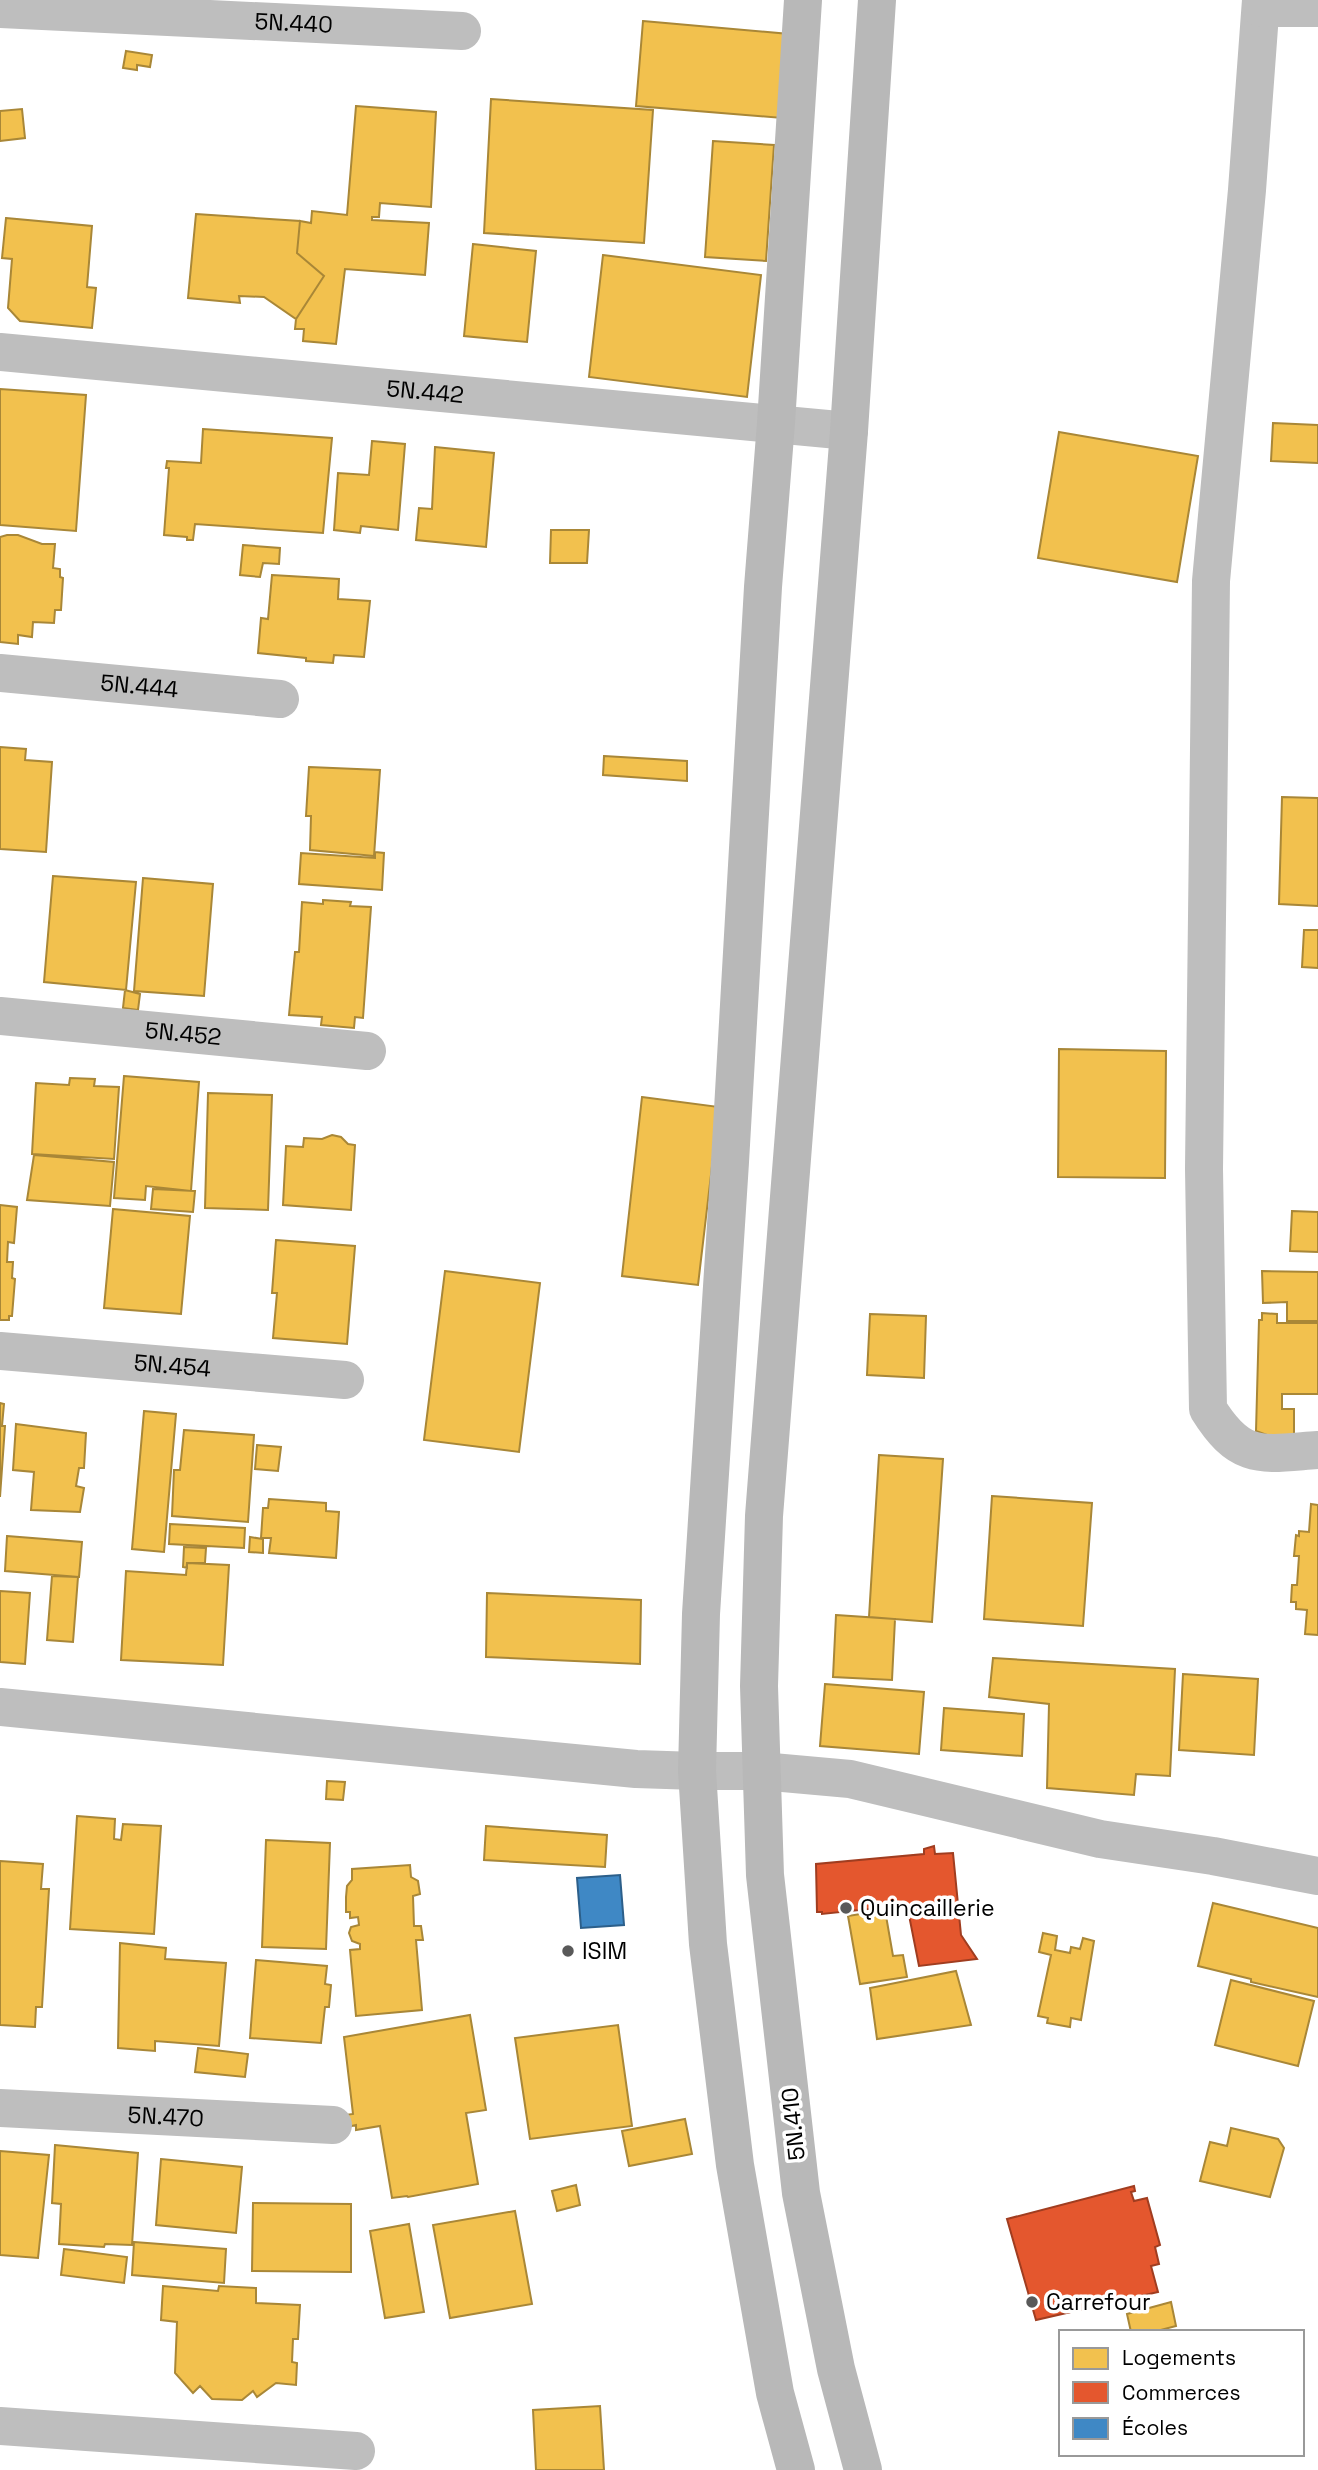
<svg xmlns="http://www.w3.org/2000/svg" width="1318" height="2470" viewBox="0 0 1318 2470" font-family="'Space Grotesk',sans-serif">
	<style>
		.homes { fill: #f2c14e; stroke: #a98737; stroke-width: 2 }
		.shops { fill: #e4572e; stroke: #a03d20; stroke-width: 2 }
		.schools { fill: #3f88c5; stroke: #2c5f8a; stroke-width: 2 }
		.lines { fill: none; stroke-linecap: round; stroke-linejoin: round }
		.minor { stroke: #bebebe; stroke-width: 38 }
		.tertiary { stroke: #bebebe; stroke-width: 38 }
		.secondary { stroke: #b8b8b8; stroke-width: 38 }
		.poi-dot { fill: #595959; stroke: #fff; stroke-width: 2.5 }
		.labels { text-anchor: middle; stroke-width: 7; stroke-linejoin: round; paint-order: stroke }
		.street-label { font-size: 23px; fill: #000; stroke: #fff }
		.poi-label { font-size: 23px; fill: #000; stroke: #fff; text-anchor: start }
	</style>
	<rect width="100%" height="100%" fill="#fff"/>
	<path class="homes" d="M643,21L789,34L782,118L636,106Z
		M126,51L152,55L150,67L137,65V70L123,68Z
		M491,99L653,110L644,243L484,233Z
		M356,106L436,112L431,207L380,203L379,217H372V220L429,223L425,275L345,269L336,344L303,341L304,329H295L296,319L324,276L297,253L300,221L311,223L312,211L347,215Z
		M22,109L25,138L0,141V111Z
		M713,141L774,145L766,261L705,257Z
		M196,214L300,221L297,253L324,276L296,319L264,297L239,296L240,303L188,298Z
		M6,218L92,226L87,287L96,288L92,328L20,321L8,308L12,259L2,258Z
		M473,244L536,251L527,342L464,336Z
		M603,255L761,275L747,397L589,377Z
		M0,389L86,395L76,531L0,525Z
		M1273,423L1318,425V463L1271,461Z
		M203,429L332,438L323,533L195,524L193,540H187V537L164,535L169,468H166L167,461L201,463Z
		M1059,432L1198,456L1177,582L1038,558Z
		M372,441L405,444L398,530L361,526L360,533L334,530L338,473L369,475Z
		M435,447L494,453L486,547L416,540L419,508L432,509Z
		M551,530H589L587,563H550Z
		M7,535H18L42,544H55L53,568L60,569V577L63,578L61,610H55L54,623L33,622L32,637L18,635V644L0,642V537Z
		M243,545L280,548L279,564L263,563L260,577L240,575Z
		M272,575L339,579L338,599L370,601L364,657L334,655L333,663L306,661V658L258,653L261,618L268,619Z
		M0,747L26,749L25,760L52,762L46,852L0,849Z
		M604,756L687,761V781L603,775Z
		M309,767L380,770L374,856L310,850L311,816H306Z
		M1282,797L1318,798V906L1279,904Z
		M375,852L384,853L382,890L299,884L301,853L375,858Z
		M53,876L136,882L126,990L44,982Z
		M143,878L213,884L204,996L134,991Z
		M323,900L351,902L350,906L371,907L363,1018L355,1017L354,1028L321,1025L322,1017L289,1015L295,952H299L302,902L323,904Z
		M1304,930H1318V968L1302,967Z
		M125,990L140,994L138,1010L123,1008Z
		M1059,1049L1166,1051L1165,1178L1058,1177Z
		M124,1076L199,1082L191,1191L146,1186L145,1200L114,1198Z
		M70,1078L95,1079L94,1086L119,1087L114,1159L32,1154L36,1083L69,1085Z
		M208,1093L272,1095L268,1210L205,1208Z
		M642,1097L719,1107L698,1285L622,1276Z
		M332,1135L341,1137L348,1144L355,1145L351,1210L283,1205L286,1146L303,1147L304,1138L322,1139Z
		M34,1155L114,1162L110,1206L27,1200Z
		M153,1189L195,1191L193,1212L151,1209Z
		M0,1205L17,1207L14,1243L8,1242L7,1262H13L12,1278L15,1279L12,1316H9V1320H0Z
		M113,1209L190,1216L181,1314L104,1308Z
		M1292,1211L1318,1212V1252L1290,1251Z
		M276,1240L355,1246L347,1344L273,1338L277,1293H272Z
		M445,1271L540,1283L519,1452L424,1440Z
		M1262,1271L1318,1272V1321H1287V1302L1263,1303Z
		M1262,1313L1277,1314V1323H1318V1394H1282V1409H1294V1445L1256,1431L1259,1320H1262Z
		M870,1314L926,1316L924,1378L867,1375Z
		M0,1403L4,1404L2,1426H5L0,1497Z
		M144,1411L176,1414L164,1552L132,1549Z
		M16,1424L86,1433L84,1468H79L76,1486L84,1488L80,1512L31,1510L34,1472L13,1470Z
		M184,1430L254,1435L248,1522L172,1516L174,1470H180Z
		M257,1445L281,1447L278,1471L255,1469Z
		M879,1455L943,1459L932,1622L869,1617Z
		M992,1496L1092,1503L1083,1626L984,1619Z
		M269,1499L326,1503V1511L339,1512L336,1558L269,1553L271,1538H261L263,1508H268Z
		M1311,1504L1318,1505V1635L1305,1634L1307,1610L1296,1609V1602H1291L1292,1585H1297L1299,1556H1294L1296,1535L1299,1536V1531L1309,1532Z
		M170,1524L245,1528L244,1548L169,1544Z
		M7,1536L82,1542L79,1577L5,1571Z
		M250,1537L263,1539V1553L249,1552Z
		M184,1547L206,1548L205,1563H187V1568L183,1567Z
		M187,1563L229,1565L223,1665L121,1660L126,1571L186,1575Z
		M52,1576L78,1577L73,1642L47,1640Z
		M0,1591L30,1593L25,1664L0,1662Z
		M487,1593L641,1600L640,1664L486,1657Z
		M836,1615L895,1619L892,1680L833,1677Z
		M993,1658L1175,1669L1170,1776L1136,1774L1134,1795L1047,1788L1049,1704L989,1697Z
		M1183,1674L1258,1679L1254,1755L1179,1750Z
		M825,1684L924,1692L919,1754L820,1746Z
		M944,1708L1024,1714L1022,1756L941,1750Z
		M327,1781L345,1782L343,1800L326,1799Z
		M77,1816L115,1819L114,1839L121,1840L123,1824L161,1826L154,1934L70,1929Z
		M486,1826L607,1835L605,1867L484,1860Z
		M266,1840L330,1843L326,1949L262,1947Z
		M0,1861L43,1864L41,1889H49L42,2007H36L35,2027L0,2025Z
		M410,1865L411,1877L418,1881L420,1894L413,1896L414,1926H421L423,1940H416L422,2010L356,2016L350,1950L360,1949V1944L352,1941L349,1933L351,1927L359,1925L358,1917L350,1918V1912H346V1897L347,1886L352,1880V1869Z
		M1213,1903L1318,1928V1997L1251,1982V1979L1198,1966Z
		M885,1910L893,1956L903,1955L907,1977L860,1984L848,1916Z
		M1043,1933L1057,1936L1055,1950L1070,1953L1071,1947L1080,1949L1083,1938L1094,1941L1081,2020L1071,2018L1070,2027L1047,2023L1048,2018L1038,2016L1051,1955L1039,1952Z
		M120,1943L166,1948L165,1959L226,1963L219,2046L155,2041V2051L118,2048Z
		M256,1960L327,1966L325,1984L331,1985L329,2007H325L321,2043L250,2038Z
		M956,1971L971,2025L877,2039L870,1988Z
		M1231,1980L1314,2001L1298,2066L1215,2045Z
		M470,2015L486,2110L466,2113L478,2184L408,2197L407,2196L392,2198L380,2126L356,2130V2125L347,2127L345,2115L353,2114L344,2037Z
		M618,2025L632,2126L530,2139L515,2038Z
		M198,2048L248,2054L245,2077L195,2072Z
		M685,2119L692,2154L629,2166L622,2131Z
		M1231,2128L1278,2139L1284,2148L1270,2197L1200,2181L1210,2142L1227,2146Z
		M55,2145L138,2153L132,2245L105,2244L104,2247L59,2244L61,2204L52,2203Z
		M0,2151L49,2155L38,2258L0,2255Z
		M161,2159L242,2167L236,2233L156,2225Z
		M576,2185L580,2205L557,2211L552,2191Z
		M253,2203L351,2204V2272L252,2271Z
		M515,2211L532,2304L450,2318L433,2225Z
		M409,2224L424,2312L385,2318L370,2231Z
		M134,2242L226,2249L224,2283L132,2275Z
		M64,2249L127,2257L124,2283L61,2275Z
		M163,2286L218,2291L219,2286L256,2288V2303L300,2305L298,2339H293L292,2362L297,2363L296,2385L276,2383L257,2397L253,2391L242,2400L212,2399L200,2386L193,2393L175,2373L177,2322L161,2320Z
		M1171,2302L1176,2326L1153,2332H1131L1127,2314Z
		M600,2406L604,2470H536L533,2410Z"/>
	<path class="shops" d="M934,1846L935,1854L953,1853L961,1935L977,1959L919,1966L907,1905L822,1914V1912H817L816,1864L924,1854V1849Z
		M1134,2186L1135,2191L1131,2192L1134,2201L1147,2198L1160,2245L1155,2247L1159,2264L1151,2266L1158,2292L1036,2320L1007,2219Z"/>
	<path class="schools" d="M620,1875L624,1925L581,1928L577,1878Z"/>
	<g class="lines">
		<g class="minor">
			<path d="M1261,0L1247,190L1211,581L1204,1169L1208,1409C1241,1462 1262,1454 1318,1450"/>
			<path d="M1261,8H1318"/>
			<path id="s1" d="M0,9L462,31"/>
			<path id="s2" d="M0,352L849,431"/>
			<path id="s3" d="M0,673L280,699"/>
			<path id="s4" d="M0,1016L367,1051"/>
			<path id="s5" d="M0,1351L345,1380"/>
			<path d="M0,1707L636,1769L697,1771"/>
			<path id="s6" d="M0,2108L333,2125"/>
			<path d="M0,2426L356,2451"/>
		</g>
		<path class="tertiary" d="M697,1771H761L850,1779L1100,1839L1213,1856L1318,1876"/>
		<path class="secondary" d="M796,2470L775,2393L735,2165L708,1944L697,1771L701,1614L730,1162L763,587L776,423L803,0
			M863,2470L836,2369L801,2193L765,1875L759,1686L764,1516L849,431L877,0"/>
	</g>
	<g class="poi-dot">
		<circle cx="846" cy="1908" r="7"/>
		<circle cx="568" cy="1951" r="7"/>
		<circle cx="1032" cy="2302" r="7"/>
	</g>
	<g class="labels">
		<g class="street-label">
			<text dy="8" stroke="none"><textPath href="#s1" startOffset="294">5N.440</textPath></text>
			<text dy="8" stroke="none"><textPath href="#s2" startOffset="427">5N.442</textPath></text>
			<text dy="8" stroke="none"><textPath href="#s3" startOffset="140">5N.444</textPath></text>
			<text dy="8" stroke="none"><textPath href="#s4" startOffset="184">5N.452</textPath></text>
			<text dy="8" stroke="none"><textPath href="#s5" startOffset="173">5N.454</textPath></text>
			<text dy="8" stroke="none"><textPath href="#s6" startOffset="166">5N.470</textPath></text>
			<text transform="translate(793 2124) rotate(-96)" y="8">5N.410</text>
		</g>
		<g class="poi-label">
			<text x="860" y="1916">Quincaillerie</text>
			<text x="582" y="1959">ISIM</text>
			<text x="1046" y="2310">Carrefour</text>
		</g>
	</g>
	<rect x="1059" y="2330" width="245" height="126" fill="#ffffff" stroke="#999999" stroke-width="2"/>
	<rect x="1073" y="2348" width="35" height="21" fill="#f2c14e" stroke="#999999" stroke-width="2"/>
	<text x="1122" y="2365" font-size="21" fill="#000000">Logements</text>
	<rect x="1073" y="2382" width="35" height="21" fill="#e4572e" stroke="#999999" stroke-width="2"/>
	<text x="1122" y="2400" font-size="21" fill="#000000">Commerces</text>
	<rect x="1073" y="2418" width="35" height="21" fill="#3f88c5" stroke="#999999" stroke-width="2"/>
	<text x="1122" y="2435" font-size="21" fill="#000000">Écoles</text>
</svg>
